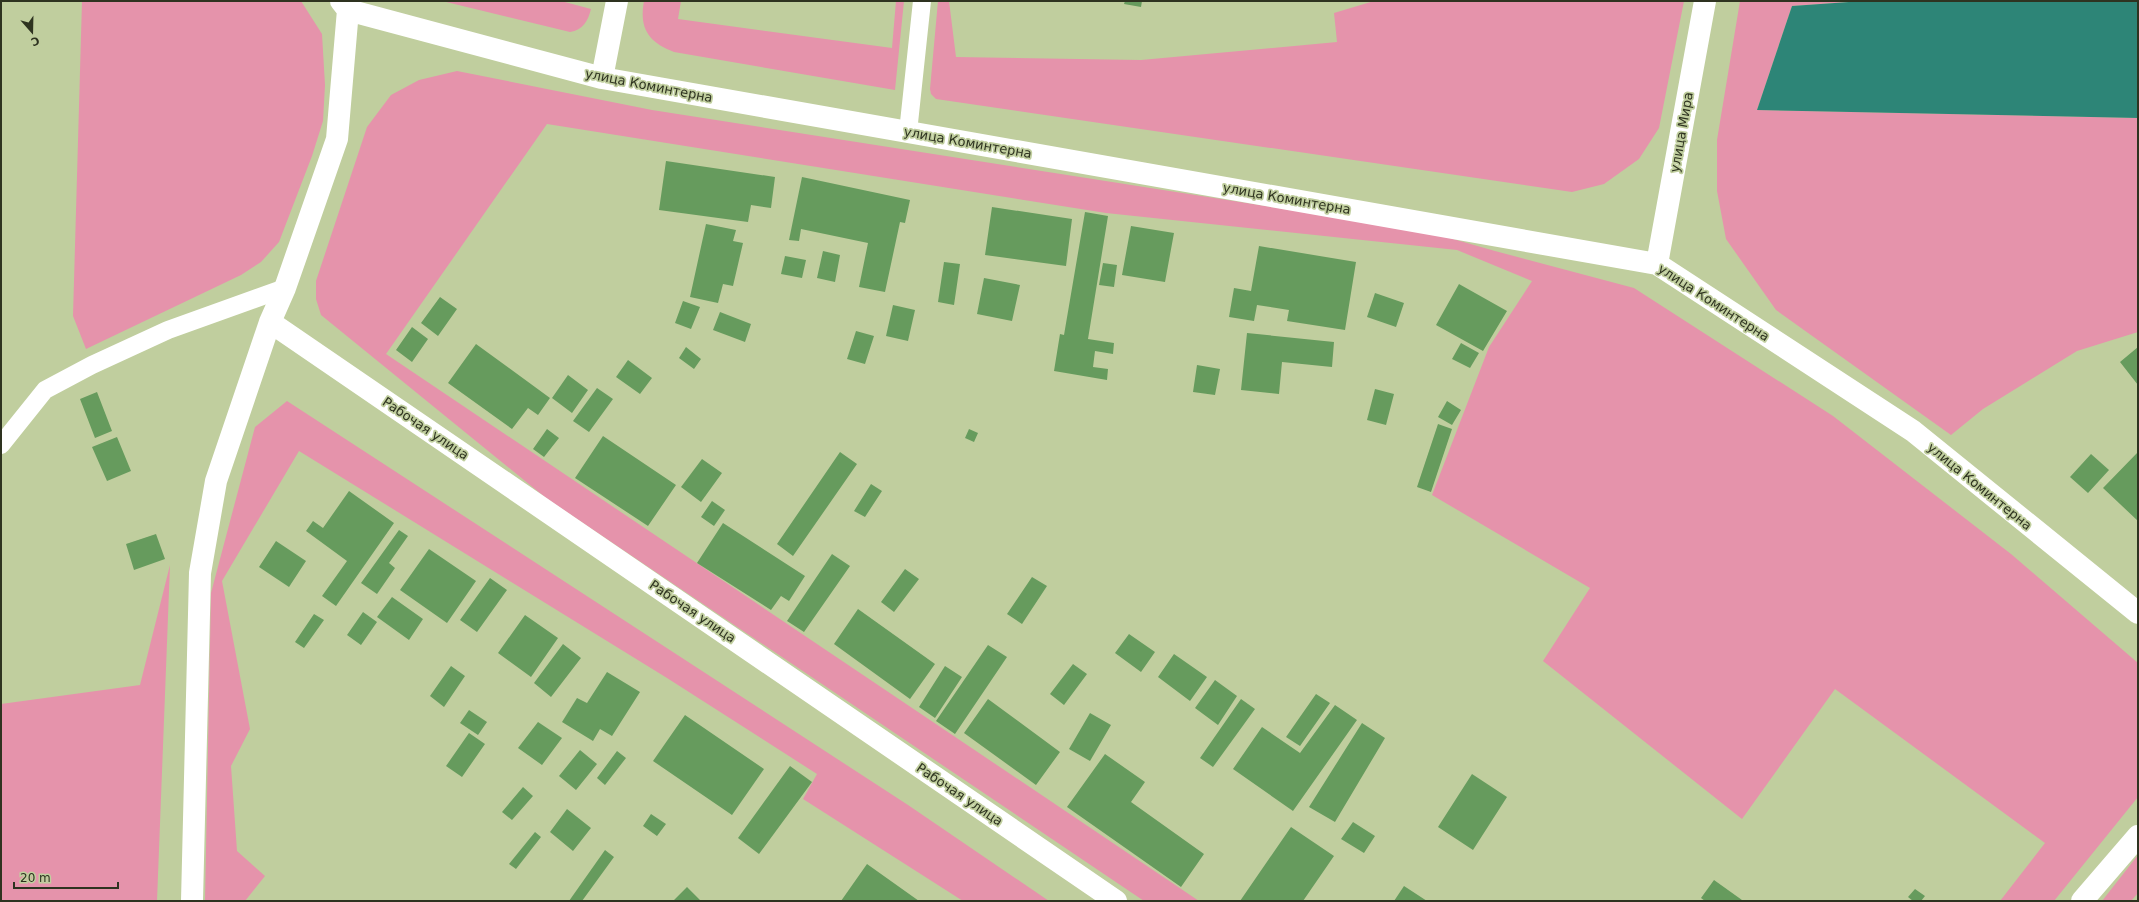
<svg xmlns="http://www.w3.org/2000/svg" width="2139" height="902" viewBox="0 0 2139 902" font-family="'DejaVu Sans',sans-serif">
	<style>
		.green { fill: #e593ab }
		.water { fill: #2d8577 }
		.building { fill: #669b5d }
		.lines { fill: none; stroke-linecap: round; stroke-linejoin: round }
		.service { stroke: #fff; stroke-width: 18 }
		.minor { stroke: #fff; stroke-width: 22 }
		.labels { text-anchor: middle; stroke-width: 3.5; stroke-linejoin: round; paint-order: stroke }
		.street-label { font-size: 13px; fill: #2e3320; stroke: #c0ce9e }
	</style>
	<rect width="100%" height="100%" fill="#c0ce9e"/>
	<path class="green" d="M82,1H301L322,34L325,85L323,121L312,156L279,242L261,262L241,275L86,349L73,316Z
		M442,1H561L591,9C588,21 583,30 570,32Z
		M644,1H681L678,19L892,48L896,1H904L895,90L674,52C648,42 639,28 644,1Z
		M938,1H949L956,57L1141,60L1337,42L1334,13L1374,1H1684L1659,128L1639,159L1604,184L1572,192L936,99L931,94L930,89Z
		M1740,1H1863L1792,6L1757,110L2138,118V332L2077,351L1983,409L1951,435L1776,310L1726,239L1717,191V140Z
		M457,71L652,110L1425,231L1495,251L1634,288L1833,416L2011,554L2138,663V797L2054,901H2000L2045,843L1835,689L1742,819L1543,661L1590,588L1432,495L1489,347L1532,281L1457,250L1106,213L547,124L386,354L1199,901H1144L546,498L321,315L316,299V281L367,127L391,95L419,80Z
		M287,401L908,805L1049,901H963L803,799L817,774L667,678L299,451L222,581L250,729L231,766L237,851L265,876L245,901H205L211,593L255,427Z
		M170,565L157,901H1V704L140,685Z
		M2138,855V893L2131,901H2102Z"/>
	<path class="water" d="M1863,1H2138V118L1757,110L1792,6Z"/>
	<path class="building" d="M1125,1H1142L1141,7L1124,4Z
		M666,161L775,177L771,208L751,205L748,222L659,210Z
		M802,177L910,200L905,223L900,222L885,292L859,287L868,243L801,229L799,241L789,240Z
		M992,207L1072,219L1066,266L985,255Z
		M1085,212L1108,216L1088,339L1114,343L1113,354L1095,351L1093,367L1108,369L1107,380L1054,371L1060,334L1064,335Z
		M706,224L736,230L733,241L743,243L733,286L723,284L718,303L690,297Z
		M1131,226L1174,233L1165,282L1122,275Z
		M1259,246L1356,262L1345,330L1287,321L1289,310L1257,305L1254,321L1229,317L1234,288L1251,291Z
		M823,251L840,255L835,282L817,278Z
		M785,256L806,260L802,278L781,274Z
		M944,262L960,264L954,305L938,302Z
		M1103,263L1117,265L1114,287L1099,285Z
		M984,278L1020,285L1012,321L977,314Z
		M1459,284L1507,311L1483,351L1436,325Z
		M1375,293L1404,303L1396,327L1367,317Z
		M440,297L457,309L438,336L421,323Z
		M683,301L700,307L691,329L675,323Z
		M893,305L915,310L908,341L886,336Z
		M720,312L751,324L745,342L713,330Z
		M412,327L428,339L412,362L396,350Z
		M856,331L874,336L865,364L847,359Z
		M1247,333L1334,342L1332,367L1282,362L1279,394L1241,390Z
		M1461,343L1479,353L1470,368L1452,359Z
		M476,344L550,398L538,415L528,408L512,429L448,383Z
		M686,347L701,359L694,369L679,358Z
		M2138,347V385L2120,362Z
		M628,360L652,378L640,394L616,377Z
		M1197,365L1220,369L1215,395L1193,392Z
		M568,375L588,390L572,413L552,398Z
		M597,388L613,399L589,432L573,421Z
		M1375,389L1394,394L1386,425L1367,420Z
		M97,392L112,431L95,438L80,399Z
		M1447,401L1461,410L1452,425L1438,417Z
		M1438,424L1452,429L1431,492L1417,487Z
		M547,429L559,438L544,457L533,449Z
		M969,429L978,433L974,442L965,438Z
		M603,436L676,485L648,526L575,478Z
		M117,437L131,471L107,481L92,447Z
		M840,452L857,464L793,556L777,544Z
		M2138,452V521L2103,488Z
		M2091,454L2109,470L2088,493L2070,477Z
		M702,459L722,473L701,502L681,487Z
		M871,484L882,491L865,517L854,511Z
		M349,491L394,523L336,606L322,596L347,561L306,531L313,521L323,528Z
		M712,501L725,510L714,526L701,517Z
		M723,523L805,576L789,601L781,596L771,610L697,563Z
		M399,530L408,536L389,563L395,568L377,594L361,583Z
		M156,534L165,559L134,570L126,544Z
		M276,541L306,561L289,587L259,567Z
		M429,549L476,581L447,623L400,590Z
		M832,554L850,566L804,632L787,621Z
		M905,569L919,579L894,612L881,602Z
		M1032,577L1047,586L1022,624L1007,614Z
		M490,578L507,590L477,632L460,620Z
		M392,597L423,619L409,640L377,617Z
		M858,609L935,664L910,699L834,644Z
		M363,612L377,622L361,645L347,635Z
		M314,614L324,620L304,648L295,642Z
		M525,615L558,638L531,677L498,653Z
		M1129,634L1155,652L1141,672L1115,653Z
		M563,644L581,658L551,697L534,683Z
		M988,645L1007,657L955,734L936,721Z
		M1174,654L1207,677L1190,701L1158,677Z
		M1073,664L1087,674L1064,705L1050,694Z
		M451,666L465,676L444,707L430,696Z
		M945,666L962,677L935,718L919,707Z
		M607,672L640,692L612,736L600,729L593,741L562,722L577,698L587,703Z
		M1215,680L1237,696L1218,725L1195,708Z
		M1316,694L1330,703L1300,746L1286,737Z
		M988,699L1060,752L1036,785L964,733Z
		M1241,699L1255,709L1213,767L1200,758Z
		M1335,705L1357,720L1293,811L1233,769L1262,727L1300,753Z
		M469,710L487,722L478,735L460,723Z
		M1090,713L1111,725L1090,761L1069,749Z
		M685,715L764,769L732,815L653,761Z
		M538,722L562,738L542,765L518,748Z
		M1362,723L1385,738L1335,822L1309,807Z
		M469,733L485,744L462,777L446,766Z
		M580,750L597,764L576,790L559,776Z
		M617,751L626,758L605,785L597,778Z
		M1105,754L1145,782L1131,802L1204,854L1181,887L1067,807Z
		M790,766L812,782L759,854L738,838Z
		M1472,774L1507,797L1473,850L1438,827Z
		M523,787L533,796L512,820L502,812Z
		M567,809L591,828L573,851L550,832Z
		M651,814L666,824L657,836L643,826Z
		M1353,822L1375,836L1364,853L1341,839Z
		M1291,827L1334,856L1303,901H1240Z
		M535,832L541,837L516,869L509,864Z
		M605,850L614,857L582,901H569Z
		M867,864L919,901H841Z
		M1714,880L1742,900L1741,901H1705L1701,898Z
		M1404,886L1427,901H1394Z
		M687,887L701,901H673Z
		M1915,889L1925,896L1921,901H1913L1908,897Z"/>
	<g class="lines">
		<path class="service" d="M908,132L922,1
			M1,445L45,390L92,365L168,330L285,288"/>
		<path class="minor" d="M341,1L348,10L602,78L1657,264L1913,431L2138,613
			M602,78L617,1
			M1657,264L1705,1
			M270,322L1116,901
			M192,901L200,573L216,481L270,322L285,288L337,139L348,10
			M2082,901L2138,836"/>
	</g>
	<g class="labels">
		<g class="street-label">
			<text transform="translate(649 85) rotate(11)" y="5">улица Коминтерна</text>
			<text transform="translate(1681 132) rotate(-80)" y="5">улица Мира</text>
			<text transform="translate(968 142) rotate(10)" y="5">улица Коминтерна</text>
			<text transform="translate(1287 198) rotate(10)" y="5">улица Коминтерна</text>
			<text transform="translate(1714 302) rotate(33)" y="5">улица Коминтерна</text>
			<text transform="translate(426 428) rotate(34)" y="5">Рабочая улица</text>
			<text transform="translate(1980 486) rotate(39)" y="5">улица Коминтерна</text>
			<text transform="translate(693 611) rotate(34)" y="5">Рабочая улица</text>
			<text transform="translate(960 794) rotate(34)" y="5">Рабочая улица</text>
		</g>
	</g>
	<rect width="2139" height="902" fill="none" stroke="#2e3320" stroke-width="4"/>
	<g transform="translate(32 32) rotate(160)" stroke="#c0ce9e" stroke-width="3" paint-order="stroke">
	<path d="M0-3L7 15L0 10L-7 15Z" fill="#2e3320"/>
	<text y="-6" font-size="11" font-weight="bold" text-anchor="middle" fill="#2e3320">С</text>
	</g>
	<path d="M14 882v6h104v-6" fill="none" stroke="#2e3320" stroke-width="2"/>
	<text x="20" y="882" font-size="12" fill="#2e3320" stroke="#c0ce9e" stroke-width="3" paint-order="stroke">20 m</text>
</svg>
